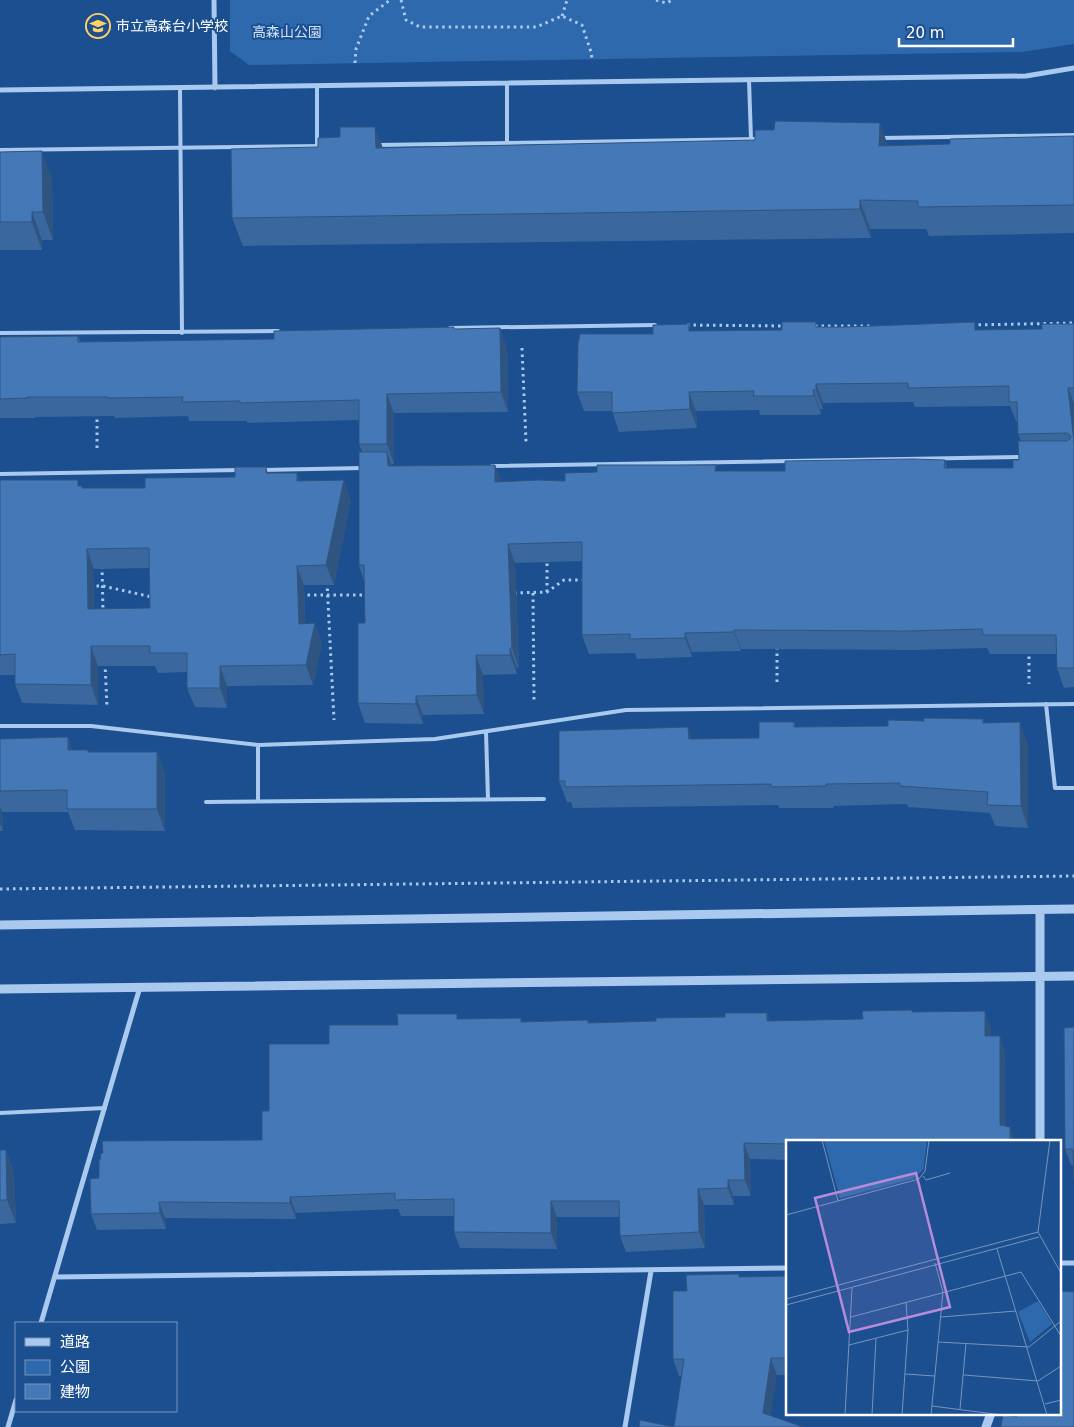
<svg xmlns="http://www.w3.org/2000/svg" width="1074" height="1427" viewBox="0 0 1074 1427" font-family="'DejaVu Sans','Noto Sans JP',sans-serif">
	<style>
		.green { fill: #2e69ad }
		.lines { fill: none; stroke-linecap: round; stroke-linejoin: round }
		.path { stroke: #a9c9ee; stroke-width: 3; stroke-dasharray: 2.5 4; stroke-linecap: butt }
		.service { stroke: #a9c9ee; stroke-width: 4 }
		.minor { stroke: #a9c9ee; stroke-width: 5 }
		.tertiary { stroke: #a9c9ee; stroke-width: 9 }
		.wall { fill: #3a679d; fill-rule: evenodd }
		.shaded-wall { fill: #305480 }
		.building { fill: #4478b7; stroke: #305480; fill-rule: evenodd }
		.labels { text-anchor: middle; stroke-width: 4; stroke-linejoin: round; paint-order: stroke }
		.poi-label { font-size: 14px; fill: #fff; stroke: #1b4f8f; text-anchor: start }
		.park-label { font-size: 14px; fill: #cfe3fa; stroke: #1b4f8f }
		.inset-road { fill: none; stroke: #7695bc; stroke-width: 1 }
		.view { fill: #b68bdc; fill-opacity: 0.15; stroke: #b68bdc; stroke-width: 2.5 }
		.inset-edge { fill: none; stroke: #fff; stroke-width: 2.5 }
	</style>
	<rect width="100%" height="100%" fill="#1b4f8f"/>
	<path class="green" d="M230,0H1074V44L1022,52L249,65L230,51Z"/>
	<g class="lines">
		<path class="path" d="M401,0L406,20L420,27H536L562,16L582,25L591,52L592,59
			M656,0L666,3L673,0
			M562,16L567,0
			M355,63L356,49L369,16L390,0
			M687,325L786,326
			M972,325L1074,323
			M815,326H871
			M522,348L526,442H528
			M97,413V450
			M102,566L103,612
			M327,582L334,720
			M90,586H103L152,597
			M547,592V558
			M514,593L547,592L564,580H586
			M533,593L534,702
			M301,595H367
			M777,647V685
			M1029,650V684
			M105,663L107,707
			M0,889L1074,876"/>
		<path class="service" d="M749,80L751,139
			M507,84V143
			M317,87V146
			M180,88L182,333
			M882,138L1074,135
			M377,145L760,139
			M0,150L323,146
			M450,328L655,325
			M0,333L278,331
			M492,466L1023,457
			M262,470L363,468
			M0,474L240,470
			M1046,704L1055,788H1074
			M0,726H91L258,745L435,739L626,710L1074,704
			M486,732L488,799
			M258,745V801
			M206,802L544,799
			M0,1113L105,1108"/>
		<path class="minor" d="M214,0L215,88
			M0,90L1026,76L1074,68
			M1060,1263H1074
			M55,1277L788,1268
			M41,1323L140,987
			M8,1427L16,1400
			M625,1427L651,1271"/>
		<path class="tertiary" d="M1040,910V1141
			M0,925L1074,909
			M0,989L1074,976
			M986,1427L991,1413"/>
	</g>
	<path class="wall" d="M1074,136V233L929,236L926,229H870L871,238L243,246L232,218L318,147L340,137L383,148L888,146L950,144Z
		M0,152L52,179L53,240H42V250H0Z
		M1074,324V687L1064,688L1057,668V654H990L987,648L914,650L741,649V651L692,652V657L637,659L635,653L589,654L582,635V561L515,563L519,668L517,667V674L483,675L484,714L423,715V724L365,723L358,703L365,623L364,581L359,565L362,452L359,444V420L247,423V421H189L188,416L115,418L114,416L35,417V418H0V337L78,336L81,342L274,339L455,329L507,348L508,412L394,413V464H392L393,466L495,465L501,482L565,481L718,471H785L945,460L947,468H1013L1019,460L1021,441L1018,434V421H1016L1010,406L915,407L913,402L823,403V409H820L821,414L818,415H760L759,410L696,411L697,428L619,432L612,411H584L577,392L653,334L691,331L782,330L817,327L978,330L1042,329Z
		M266,467L268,473H297L300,481L351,500L334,585H304L305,624L315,623L322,643L313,685L227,686V708L195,707L187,688V672L158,673L155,666H98V705L22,703L15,684V675H0V480L80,486L83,488H145L235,477ZM149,568L150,608L94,609V569Z
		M983,719L984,723L1028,744V828L995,826L990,813L908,807L907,804L833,806L834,808H779L778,805L573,808L571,802H567L559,781L693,739L759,738L794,722L796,727L888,726L924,721Z
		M68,737L72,750H88L89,752H157L165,774V831L75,830L68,812H2L3,831H0V739Z
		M913,1012L991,1028V1036L1005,1052L788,1141V1160L750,1159L751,1196H733L734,1205H704L705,1248L626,1252L620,1236V1217H557V1249L460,1248L454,1232V1216H401L398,1209L296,1213V1219L165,1218L166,1229L97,1230L91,1214L99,1178L262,1140L269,1111L329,1044L398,1025L459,1019L522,1022L588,1020L589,1023L656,1021L725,1017L767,1013L770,1021L863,1019Z
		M1074,1027L1073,1165H1071L1065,1149Z
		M0,1150H6L14,1173L16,1223L0,1224Z
		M739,1274L740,1277L788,1276V1375H777L674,1427L682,1376H679L673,1359L687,1291Z"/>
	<path class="shaded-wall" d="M880,123L890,151L879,146Z
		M375,127L386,156L376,148Z
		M42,151L52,179L53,240L43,212Z
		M860,200L870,229L871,238L860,209Z
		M32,212L42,240V250L32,222Z
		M500,328L507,348L508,412L501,392Z
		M816,384L823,403V409L816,390Z
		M1068,388L1074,403V442Z
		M813,390L820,409L821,414L814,395Z
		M689,392L696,411L697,428L690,409Z
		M387,394L394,413V464L387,444Z
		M387,452L394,471L388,466Z
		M495,465L502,484L495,482Z
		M297,473L304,492L297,481Z
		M344,480L351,500L334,585L326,565Z
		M508,544L515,563L519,668L512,648Z
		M87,549L94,569L95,629L88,609Z
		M297,566L304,585L306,644L299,624Z
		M315,623L322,643L313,685L306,665Z
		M734,630L741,649V651L734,632Z
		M685,633L692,652V657L685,638Z
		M91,646L98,666V705L91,685Z
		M510,648L517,667V674L510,655Z
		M476,655L483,675L484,714L477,695Z
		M220,666L227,686V708L220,688Z
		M416,696L423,715V724L416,704Z
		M1020,722L1028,744V828L1021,806Z
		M688,727L696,749L689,739Z
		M68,737L75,759L68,750Z
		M157,752L165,774V831L157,809Z
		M0,806L2,812L3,831L0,824Z
		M985,1011L991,1028V1052L985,1036Z
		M767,1013L773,1029L767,1021Z
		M1000,1036L1005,1052L1006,1141L1000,1125Z
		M1010,1127L1015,1141H1010Z
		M744,1143L750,1159L751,1196L745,1180Z
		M6,1150L14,1173L16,1223L7,1200Z
		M728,1180L733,1196L734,1205L728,1188Z
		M698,1189L704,1205L705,1248L699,1232Z
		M290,1197L296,1213V1219L290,1203Z
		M551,1201L557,1217V1249L551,1233Z
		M159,1202L165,1218L166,1229L160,1213Z
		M771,1358L777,1375L769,1427L763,1413Z"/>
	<path class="building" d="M775,121L880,123L879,146L950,144V139L1074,136V205L918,207V201L860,200V209L232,218L231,149L318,147V138L340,137V127H375L376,148L755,140V130H774Z
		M42,151L43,212H32V222H0V152Z
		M782,322H816V327H846L975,322V330L1042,329V324H1074V388H1068L1074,442V668H1057L1056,635H983L982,629L907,631L734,630V632L685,633V638L630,639V634L582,635V542L508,544L512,648H510V655H476L477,695L416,696V704L358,703V623H365L364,565H359V452H387L388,466L495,465V482L538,480L565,481V473L597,472V465H716L715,471H785V461L912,459L945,460L944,468H1013V460H1019L1018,441H1067L1070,439L1071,436L1067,433L1018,434L1017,402H1009V386L908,388V383L816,384V390H813L814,395L811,396H753L754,391L689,392L690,409L612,413V392H577L578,343L580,334H653V325L689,324V331L782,330Z
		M454,327V329L500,328L501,392L387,394V444H359V400L240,403V401L182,402L183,397L108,398V397H27L28,398L0,399V337L78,336V342L274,339V331Z
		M235,467H266V473H297V481L344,480L326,565L297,566L299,624L315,623L306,665L220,666V688H187V653H150V646H91V685L15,684V654L0,655V480H78V486H82V488H145V478L235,477ZM149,548L150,608L88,609L87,549Z
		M924,718L983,719V723L1020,722L1021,806L987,805L988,792L900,786V783L826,784V786L771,787V784L565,787V781H559V731L688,727L689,739L759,738V722H794V727L888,726V720L924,721Z
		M68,737V750H88V752H157V809H67V790L0,791V739Z
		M912,1010V1012L985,1011V1036H1000V1125L1010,1127V1141H788V1144L744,1143L745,1180H728V1188L698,1189L699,1232L620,1236L619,1201H551V1233L454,1232V1199L395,1200V1193L290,1197V1203L159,1202L160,1213L91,1214L90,1179L99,1178V1160H100L101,1153H103L102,1141L262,1140V1111H269V1044H329V1025H398L397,1014H457V1019L521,1018V1022L588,1020V1023L656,1021V1018L725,1017V1013H767V1021L863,1019L862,1011Z
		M1074,1027V1182L1073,1149H1065L1064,1028Z
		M0,1150H6L7,1200H0Z
		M739,1274V1277L788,1276V1358H771L763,1413L803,1427H639L640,1420L674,1427L684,1359H673V1291H687L686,1275Z
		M1060,1291L1074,1292V1427H1001L1003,1415L1017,1417L1018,1413H1060Z"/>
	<defs>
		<symbol id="school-ring" viewBox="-11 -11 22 22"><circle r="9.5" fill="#1b4f8f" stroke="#ffd166" stroke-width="1.5"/><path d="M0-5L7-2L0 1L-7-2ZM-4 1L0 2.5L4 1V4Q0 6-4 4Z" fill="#ffd166"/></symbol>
	</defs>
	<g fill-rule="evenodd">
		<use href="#school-ring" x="84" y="12" width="28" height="28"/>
	</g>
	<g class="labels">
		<g class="poi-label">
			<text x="116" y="31">市立高森台小学校</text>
		</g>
		<g class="park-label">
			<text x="287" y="37">高森山公園</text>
		</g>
	</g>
	<g transform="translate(786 1140)">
		<rect width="275" height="275" fill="#1b4f8f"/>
		<path d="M38,0H141L137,30L127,39L54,58ZM252,161L266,184L244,202L232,172Z" fill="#2e69ad"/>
		<path class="inset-road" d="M36,0L52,61M264,0L252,92L275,133M137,36L140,40L164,33M0,75L133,39L139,31L143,0M211,109L261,275M0,159L252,92M0,165L253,97M65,177L235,132L275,196M155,177L230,171M152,202L243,207L275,181M63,205L122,190M119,234L149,236M178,235L252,241L275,226M259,264L275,260M146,266L216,275M174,269L180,203M59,275L66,148M86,275L90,198M116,275L122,190L120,162M145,275L157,152L149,123"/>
		<path class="view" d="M130,33L164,167L63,192L29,58Z"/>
		<rect width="275" height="275" class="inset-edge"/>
	</g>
	<rect x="15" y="1322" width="162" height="90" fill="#1b4f8f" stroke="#7695bc"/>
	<rect x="25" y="1338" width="25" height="8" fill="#a9c9ee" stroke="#7695bc"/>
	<text x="60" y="1347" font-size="15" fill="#ffffff">道路</text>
	<rect x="25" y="1360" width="25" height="15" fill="#2e69ad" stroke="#7695bc"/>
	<text x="60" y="1372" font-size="15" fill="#ffffff">公園</text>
	<rect x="25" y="1384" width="25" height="15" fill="#4478b7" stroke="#7695bc"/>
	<text x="60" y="1397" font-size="15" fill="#ffffff">建物</text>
	<path d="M899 38v8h114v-8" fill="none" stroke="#ffffff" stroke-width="2.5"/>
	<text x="906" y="38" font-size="15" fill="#ffffff" stroke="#1b4f8f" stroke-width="4" paint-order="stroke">20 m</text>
</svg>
